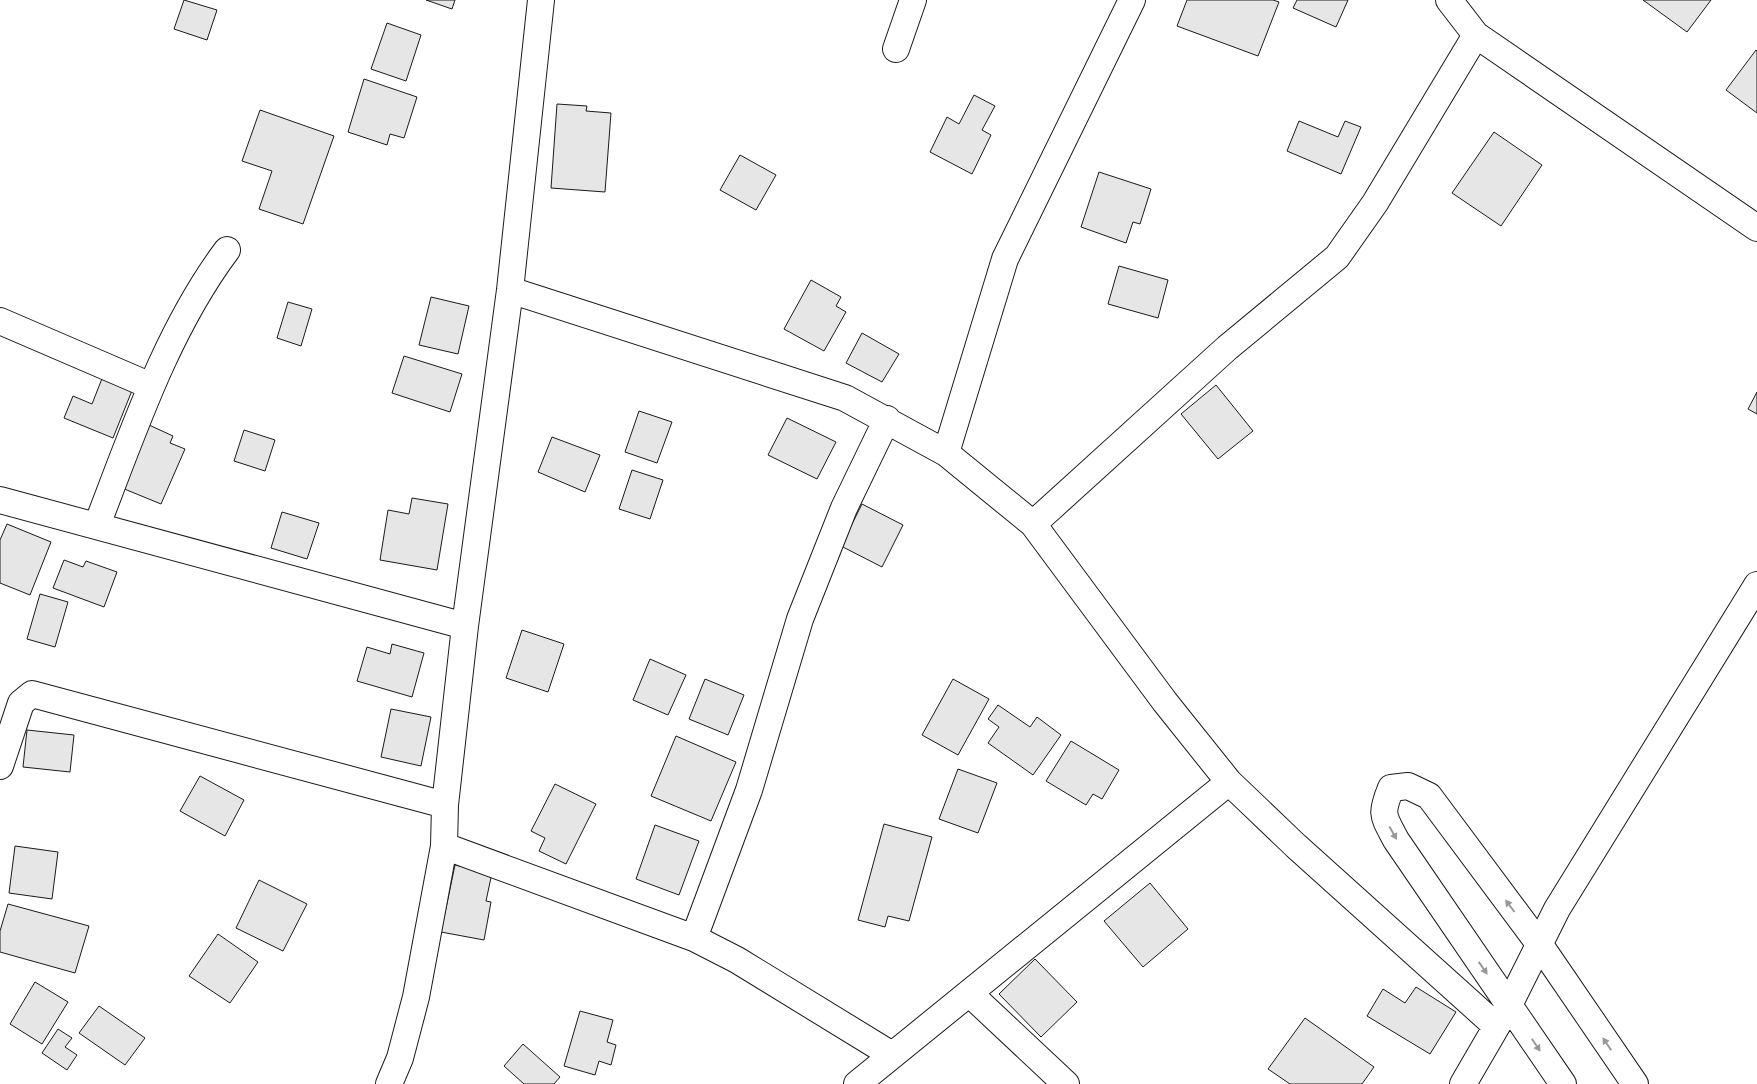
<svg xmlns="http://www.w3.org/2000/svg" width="1757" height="1084" viewBox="0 0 1757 1084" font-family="Poppins,sans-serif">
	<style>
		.building { fill: #e6e6e6; stroke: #1a1a1a }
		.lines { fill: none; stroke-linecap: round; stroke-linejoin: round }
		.street-casing { stroke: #1a1a1a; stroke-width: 28 }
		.street { stroke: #fff; stroke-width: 26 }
		.oneway { fill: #989898 }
	</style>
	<rect width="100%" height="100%" fill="#fff"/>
	<path class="building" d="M184,0L217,10L207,40L174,29Z
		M426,0H455L452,9Z
		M1187,0H1273L1279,2L1258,56L1177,26Z
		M1297,0H1348L1336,27L1293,8Z
		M1643,0H1711L1687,32Z
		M387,23L421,35L406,81L371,69Z
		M1756,50L1757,51V113L1726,90Z
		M364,79L417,97L404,138L390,134L387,145L348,132Z
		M974,95L995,106L982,130L991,135L972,174L930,152L947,117L959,124Z
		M557,104L587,106L586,111L611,113L605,192L551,188Z
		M260,110L334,136L303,224L259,209L272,171L242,161Z
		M1299,121L1338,137L1345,121L1361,127L1341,174L1287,151Z
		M1494,132L1542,165L1501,226L1452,193Z
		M740,155L776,175L756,210L720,190Z
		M1099,172L1151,189L1140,224L1133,222L1126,243L1081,227Z
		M1119,266L1168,280L1158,318L1108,304Z
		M811,280L841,297L836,306L846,312L824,351L784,329Z
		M431,297L469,306L458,354L419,345Z
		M288,302L312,309L301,346L277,338Z
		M862,333L899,354L882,382L846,363Z
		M404,356L462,374L450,412L392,393Z
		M103,376L133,388L113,438L64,418L73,396L92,404Z
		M1216,385L1253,431L1218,459L1181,414Z
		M1757,392V414L1748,409Z
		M639,411L672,422L657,463L625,452Z
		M787,418L836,442L817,479L768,455Z
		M149,425L173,436L170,443L185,449L161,504L122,488Z
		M244,430L275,440L265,471L234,461Z
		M552,437L600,455L585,492L538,472Z
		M632,470L663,480L650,519L619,509Z
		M412,498L448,504L437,570L380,560L388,510L409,514Z
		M862,504L903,525L882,567L841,546Z
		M282,512L319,523L307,559L271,548Z
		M7,524L51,542L30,595L0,583V540Z
		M64,560L83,567L86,561L117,572L104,607L53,588Z
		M40,594L68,602L55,647L27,639Z
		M522,630L564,644L548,692L506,678Z
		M392,644L424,653L412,697L357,681L367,647L390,654Z
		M650,659L686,675L668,715L633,700Z
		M705,679L744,695L728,735L689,719Z
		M953,679L989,699L958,755L922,735Z
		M998,705L1030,727L1037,717L1061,735L1033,775L988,743L999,727L988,719Z
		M391,709L431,717L421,766L381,757Z
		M27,730L74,735L70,772L23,767Z
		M676,736L736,762L711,821L651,796Z
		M1071,741L1119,770L1102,799L1093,794L1086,805L1046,781Z
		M958,769L997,783L978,833L939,819Z
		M200,776L244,800L225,836L180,811Z
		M555,784L596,804L566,864L539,851L545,838L531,831Z
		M884,824L932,837L909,921L888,916L885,927L858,920Z
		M655,825L699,841L679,895L636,879Z
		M15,846L58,852L52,899L9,893Z
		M455,865L492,873L486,901L491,902L484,940L441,932Z
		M259,880L307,904L283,951L236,928Z
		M1150,883L1188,929L1143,967L1104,921Z
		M8,904L89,926L75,973L0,952V931Z
		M218,934L258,962L230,1003L189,976Z
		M1035,959L1077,1002L1041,1037L999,994Z
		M35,982L68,1002L42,1044L10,1024Z
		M1416,987L1456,1012L1430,1054L1367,1016L1383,989L1405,1003Z
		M99,1006L145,1038L125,1065L79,1033Z
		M580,1011L613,1020L607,1042L616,1045L611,1065L599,1061L595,1075L564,1066Z
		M1305,1018L1374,1067L1362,1084H1290L1268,1069Z
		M58,1029L72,1038L65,1047L77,1055L67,1070L42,1053Z
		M523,1044L560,1077L554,1084H524L504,1066Z"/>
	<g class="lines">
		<defs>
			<path id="street" d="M1449,0L1476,35L1757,228
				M896,49L913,0
				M510,290L845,398L946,453L1033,524L1165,702L1229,782L1296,846L1496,1026
				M0,321L151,386
				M946,453L1005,259L1132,0
				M0,500L465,626
				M1033,524L1227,348L1337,257L1375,203L1476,35
				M97,525C133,432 167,330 227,250
				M0,766L21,703L32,694L445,805
				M444,846L694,938L737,960L892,1055
				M694,938L749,790L800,619L844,508L887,419
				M969,993L1066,1084
				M389,1084L400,1058L416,997L444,846L445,805L465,626L510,290L541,0
				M857,1084L1229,782
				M1463,1084L1509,1005L1557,909L1757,585
				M1563,1084L1396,840C1383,815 1380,815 1391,788L1408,786L1429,796L1540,945L1635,1084"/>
		</defs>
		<use href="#street" class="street-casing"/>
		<use href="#street" class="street"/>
	</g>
	<defs><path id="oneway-solid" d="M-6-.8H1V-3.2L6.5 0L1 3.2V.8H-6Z" transform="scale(1.25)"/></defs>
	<g class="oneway">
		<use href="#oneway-solid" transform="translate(1393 833) rotate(61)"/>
		<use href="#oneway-solid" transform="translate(1510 906) rotate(-127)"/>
		<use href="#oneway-solid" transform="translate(1483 968) rotate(55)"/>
		<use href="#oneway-solid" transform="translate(1607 1044) rotate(-124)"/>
		<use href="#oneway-solid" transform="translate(1536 1045) rotate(56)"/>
	</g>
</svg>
